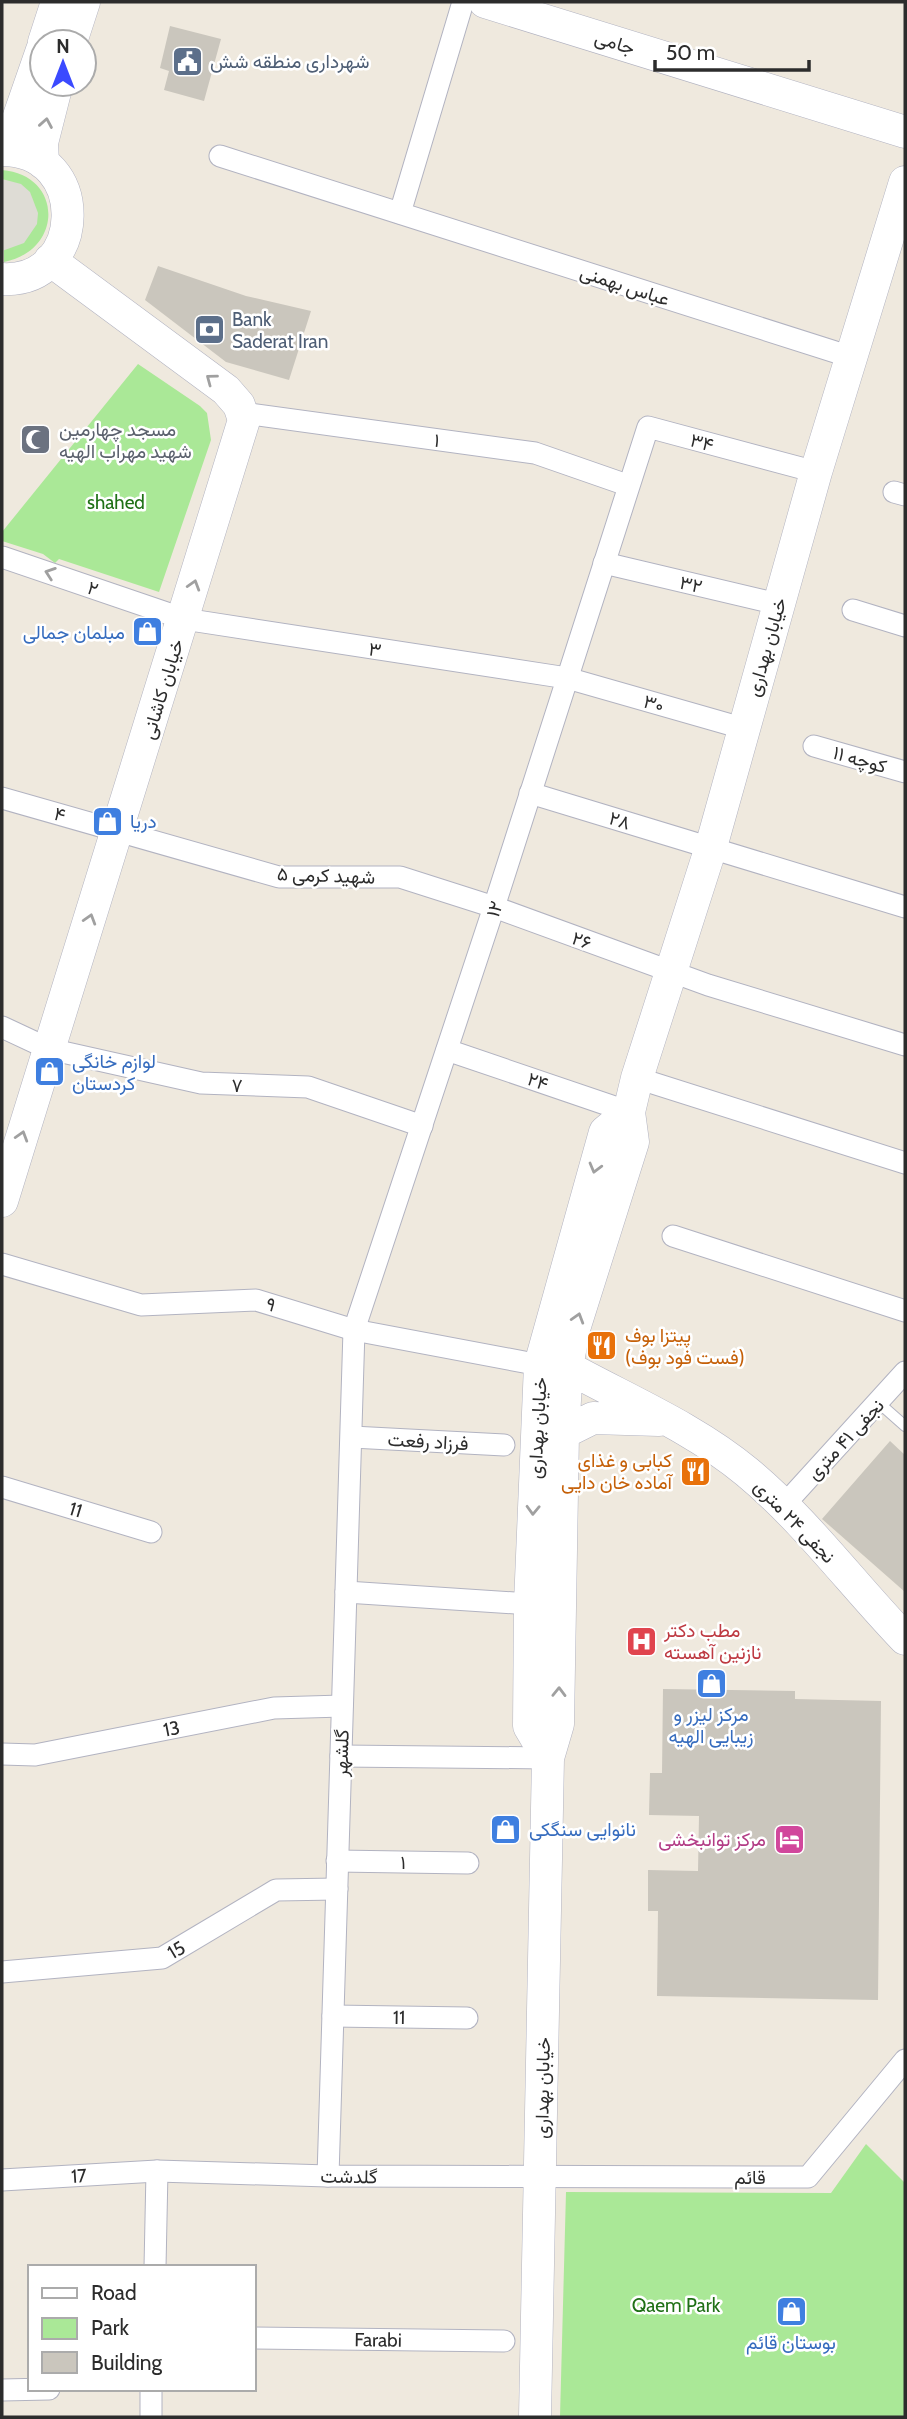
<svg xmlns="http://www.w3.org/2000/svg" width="907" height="2419" viewBox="0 0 907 2419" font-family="Cabin,Vazirmatn,sans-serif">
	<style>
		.green { fill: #aae897 }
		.plaza { fill: #dedcd5 }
		.building { fill: #cac6bd }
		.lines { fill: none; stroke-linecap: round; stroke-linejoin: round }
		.lane-casing { stroke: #b2b3c1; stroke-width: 12 }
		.street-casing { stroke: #b2b3c1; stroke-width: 23 }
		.secondary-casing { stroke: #b2b3c1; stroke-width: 33 }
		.lane { stroke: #fff; stroke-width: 10 }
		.street { stroke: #fff; stroke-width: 21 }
		.secondary { stroke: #fff; stroke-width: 32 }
		.oneway { stroke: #a0a0a0 }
		.labels { text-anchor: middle; stroke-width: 5; stroke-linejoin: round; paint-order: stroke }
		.street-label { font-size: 19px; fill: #2c2c2c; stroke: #fff }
		.service-label { font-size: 19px; fill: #4e5e75; stroke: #fff; text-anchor: start }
		.worship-label { font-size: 19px; fill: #5b616d; stroke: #fff; text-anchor: start }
		.park-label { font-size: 19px; fill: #1f7016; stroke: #fff }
		.shop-label { font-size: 19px; fill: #366cbe; stroke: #fff; text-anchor: start }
		.food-label { font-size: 19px; fill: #c56008; stroke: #fff; text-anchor: start }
		.health-label { font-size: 19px; fill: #be3a42; stroke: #fff; text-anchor: start }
		.hotel-label { font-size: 19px; fill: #b23c85; stroke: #fff; text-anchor: end }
	</style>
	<rect width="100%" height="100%" fill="#efe9de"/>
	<path class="green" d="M2,170C63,175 64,250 4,262Z
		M138,364L200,406L207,413L211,440L159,592L59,559L55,563L43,554L2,541V532Z
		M866,2144L905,2183V2417H560L566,2192L831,2193Z"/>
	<path class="plaza" d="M2,179L21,184L30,192L38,213L37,224L24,243L2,251Z"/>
	<path class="building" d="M170,26L221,39L204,101L164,90L169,71L160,68Z
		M158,266L246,296L311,311L289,380L226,362L145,300Z
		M890,1441L905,1455V1592L822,1519Z
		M663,1689L795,1691V1699L881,1701L878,2000L657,1996L658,1911H648V1870L698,1871L699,1816L649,1815L650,1773H662Z"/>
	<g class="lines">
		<defs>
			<path id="lane" d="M879,1403L905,1426"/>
			<g id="street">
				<path d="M220,156L851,357"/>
				<path d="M400,213L463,2"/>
				<path d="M243,413L535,453L627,485"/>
				<path d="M894,492L905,495"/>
				<path d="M2,557L184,619L567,678L742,728"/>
				<path d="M604,563L778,604"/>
				<path d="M853,610L905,626"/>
				<path d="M814,746L905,772"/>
				<path d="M530,793L905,907"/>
				<path d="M2,798L279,877H400L494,907L708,985L905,1045"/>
				<path d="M2,1027L49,1049L201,1083L308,1087L422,1126"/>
				<path d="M447,1050L629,1112"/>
				<path d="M637,1078L905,1163"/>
				<path d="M673,1236L905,1311"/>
				<path d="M2,1264L141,1305L256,1300L354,1330L540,1365"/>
				<path d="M352,1437L504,1445"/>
				<path id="s1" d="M2,1487L151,1532"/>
				<path d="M784,1505L905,1372"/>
				<path d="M346,1592L530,1604"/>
				<path id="s2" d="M2,1754L35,1755L274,1708L342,1706"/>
				<path d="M341,1756L548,1758"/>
				<path d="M337,1861L468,1863"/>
				<path id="s3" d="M2,1972L162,1958L276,1890L337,1889"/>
				<path id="s4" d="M333,2016L467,2018"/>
				<path d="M328,2176L354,1330L494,907L648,427L816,472"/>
				<path id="s5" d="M2,2180L157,2171L328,2176L808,2177L905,2060"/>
				<path d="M155,2267L157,2171"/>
				<path id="s6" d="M254,2338L504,2341"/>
				<path d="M2,2390L49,2389"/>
				<path d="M151,2417V2389"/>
			</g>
			<path id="secondary" d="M485,2L905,132
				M44,42L57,2
				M71,42L84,2
				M2,145L11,139L42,50
				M2,150C92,150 87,284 2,279
				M43,163L42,143L57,84
				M2,1201L244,420L239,405L226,390L50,260
				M549,1366L567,1367C627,1400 694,1428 747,1472C806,1521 852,1584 905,1639
				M546,1432L563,1433L593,1418L659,1420
				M548,1758L529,1726L530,1604L540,1365L605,1132L629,1112
				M535,2417L548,1758L558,1724L563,1433L567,1367L574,1329L633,1142L629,1112L637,1078L711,847L816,472L905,182"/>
		</defs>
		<use href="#lane" class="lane-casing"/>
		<use href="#street" class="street-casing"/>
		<use href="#secondary" class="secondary-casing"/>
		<use href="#lane" class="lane"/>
		<use href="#street" class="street"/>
		<use href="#secondary" class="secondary"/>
	</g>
	<defs><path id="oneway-chevron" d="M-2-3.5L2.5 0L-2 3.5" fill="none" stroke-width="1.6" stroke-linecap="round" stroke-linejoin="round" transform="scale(1.75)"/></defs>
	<g class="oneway">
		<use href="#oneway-chevron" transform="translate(46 123) rotate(-80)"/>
		<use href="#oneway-chevron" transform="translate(211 379) rotate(-143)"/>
		<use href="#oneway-chevron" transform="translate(50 573) rotate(-161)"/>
		<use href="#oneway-chevron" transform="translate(194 585) rotate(-73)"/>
		<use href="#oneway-chevron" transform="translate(90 919) rotate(-73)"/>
		<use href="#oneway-chevron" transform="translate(22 1136) rotate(-73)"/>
		<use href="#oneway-chevron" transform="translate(595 1168) rotate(105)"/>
		<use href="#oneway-chevron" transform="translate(578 1318) rotate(-73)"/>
		<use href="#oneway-chevron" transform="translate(533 1510) rotate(92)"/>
		<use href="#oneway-chevron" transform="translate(559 1692) rotate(-89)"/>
	</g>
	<defs>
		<symbol id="civic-square" viewBox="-11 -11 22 22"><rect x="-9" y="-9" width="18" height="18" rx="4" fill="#5c6f8a" stroke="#fff"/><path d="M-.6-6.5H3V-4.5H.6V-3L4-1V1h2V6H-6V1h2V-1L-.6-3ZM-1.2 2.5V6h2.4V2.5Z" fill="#fff"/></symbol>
		<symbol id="bank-square" viewBox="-11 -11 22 22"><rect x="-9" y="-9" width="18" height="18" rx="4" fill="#5c6f8a" stroke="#fff"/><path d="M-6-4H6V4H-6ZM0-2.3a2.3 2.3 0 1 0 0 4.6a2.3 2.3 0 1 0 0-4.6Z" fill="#fff"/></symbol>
		<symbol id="mosque-square" viewBox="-11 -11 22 22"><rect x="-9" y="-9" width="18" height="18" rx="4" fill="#6b7280" stroke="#fff"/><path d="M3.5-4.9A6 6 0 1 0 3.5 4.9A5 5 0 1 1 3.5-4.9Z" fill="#fff"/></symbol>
		<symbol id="shop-square" viewBox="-11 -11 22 22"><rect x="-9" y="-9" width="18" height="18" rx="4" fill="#3f7fe0" stroke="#fff"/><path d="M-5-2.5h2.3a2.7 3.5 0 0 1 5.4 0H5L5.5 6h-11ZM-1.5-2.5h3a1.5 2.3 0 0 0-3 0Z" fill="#fff"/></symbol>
		<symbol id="restaurant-square" viewBox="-11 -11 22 22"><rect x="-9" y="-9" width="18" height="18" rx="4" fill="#e8710a" stroke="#fff"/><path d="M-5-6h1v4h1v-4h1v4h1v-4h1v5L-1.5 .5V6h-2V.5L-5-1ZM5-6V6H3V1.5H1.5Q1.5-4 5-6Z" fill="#fff"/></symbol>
		<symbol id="hospital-square" viewBox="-11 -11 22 22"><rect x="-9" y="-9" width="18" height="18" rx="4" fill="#e0444e" stroke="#fff"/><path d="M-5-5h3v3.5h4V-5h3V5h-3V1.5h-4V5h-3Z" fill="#fff"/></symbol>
		<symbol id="hotel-square" viewBox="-11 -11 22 22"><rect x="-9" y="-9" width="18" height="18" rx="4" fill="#d1479c" stroke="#fff"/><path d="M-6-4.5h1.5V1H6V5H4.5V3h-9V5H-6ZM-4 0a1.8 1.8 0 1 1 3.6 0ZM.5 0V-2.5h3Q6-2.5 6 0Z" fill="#fff"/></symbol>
	</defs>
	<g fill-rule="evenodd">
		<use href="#civic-square" x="170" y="44" width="35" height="35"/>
		<use href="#bank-square" x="192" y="312" width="35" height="35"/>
		<use href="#mosque-square" x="18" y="422" width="35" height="35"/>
		<use href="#shop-square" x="130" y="614" width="35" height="35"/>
		<use href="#shop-square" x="90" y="804" width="35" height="35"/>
		<use href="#shop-square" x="32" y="1054" width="35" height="35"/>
		<use href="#restaurant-square" x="584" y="1328" width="35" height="35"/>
		<use href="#restaurant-square" x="678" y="1454" width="35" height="35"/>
		<use href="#hospital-square" x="624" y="1624" width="35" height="35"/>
		<use href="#shop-square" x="694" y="1666" width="35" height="35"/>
		<use href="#shop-square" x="488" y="1812" width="35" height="35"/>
		<use href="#hotel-square" x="772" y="1822" width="35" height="35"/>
		<use href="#shop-square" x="774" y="2294" width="35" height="35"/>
	</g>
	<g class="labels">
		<g class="street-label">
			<text transform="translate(615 42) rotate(17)" y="7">جامی</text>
			<text transform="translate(625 285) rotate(18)" y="7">عباس بهمنی</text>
			<text transform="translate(437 440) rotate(8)" y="7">۱</text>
			<text transform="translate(702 442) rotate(15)" y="7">۳۴</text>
			<text transform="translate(691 584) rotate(13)" y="7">۳۲</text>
			<text transform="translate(93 588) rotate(19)" y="7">۲</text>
			<text transform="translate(766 647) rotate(-74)" y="7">خیابان بهداری</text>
			<text transform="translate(375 649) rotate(9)" y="7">۳</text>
			<text transform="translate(162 689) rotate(-73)" y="7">خیابان کاشانی</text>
			<text transform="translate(654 703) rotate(16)" y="7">۳۰</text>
			<text transform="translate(860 759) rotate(16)" y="7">کوچه ۱۱</text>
			<text transform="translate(60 814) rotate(16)" y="7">۴</text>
			<text transform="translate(620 820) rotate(17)" y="7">۲۸</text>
			<text transform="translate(326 875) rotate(2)" y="7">۵ شهید کرمی</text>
			<text transform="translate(494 909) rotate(-72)" y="7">۱۲</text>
			<text transform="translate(582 940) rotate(20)" y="7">۲۶</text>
			<text transform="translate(538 1081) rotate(19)" y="7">۲۴</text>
			<text transform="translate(237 1085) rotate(2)" y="7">۷</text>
			<text transform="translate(271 1304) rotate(17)" y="7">۹</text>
			<text transform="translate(537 1428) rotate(-87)" y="7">خیابان بهداری</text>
			<text transform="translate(845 1439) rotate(-47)" y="7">نجفی ۴۱ متری</text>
			<text transform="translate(428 1441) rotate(3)" y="7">فرزاد رفعت</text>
			<text dy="7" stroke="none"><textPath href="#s1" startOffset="77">11</textPath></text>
			<text transform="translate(795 1521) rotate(46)" y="7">نجفی ۲۴ متری</text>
			<text dy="7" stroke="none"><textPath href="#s2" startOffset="172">13</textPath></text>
			<text transform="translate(341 1753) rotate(-88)" y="7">گلشهر</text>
			<text transform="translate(403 1862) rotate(1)" y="7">۱</text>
			<text dy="7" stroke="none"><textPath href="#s3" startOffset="177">15</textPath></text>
			<text dy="7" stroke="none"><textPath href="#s4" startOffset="66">11</textPath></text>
			<text transform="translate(542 2088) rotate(-89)" y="7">خیابان بهداری</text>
			<text dy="7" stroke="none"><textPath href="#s5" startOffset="77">17</textPath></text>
			<text transform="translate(349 2176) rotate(1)" y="7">گلدشت</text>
			<text x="750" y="2184">قائم</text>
			<text dy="7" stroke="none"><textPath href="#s6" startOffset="124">Farabi</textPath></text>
		</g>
		<g class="service-label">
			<text x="210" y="68">شهرداری منطقه شش</text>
			<text x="232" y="326">Bank<tspan x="232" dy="22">Saderat Iran</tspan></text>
		</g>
		<g class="worship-label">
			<text x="59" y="436">مسجد چهارمین<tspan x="59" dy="22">شهید مهراب الهیه</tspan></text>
		</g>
		<g class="park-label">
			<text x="116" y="509">shahed</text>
			<text x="676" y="2312">Qaem Park</text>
		</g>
		<g class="shop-label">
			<text x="125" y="639" text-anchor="end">مبلمان جمالی</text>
			<text x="130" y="828">دریا</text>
			<text x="72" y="1068">لوازم خانگی<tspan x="72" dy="22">کردستان</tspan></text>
			<text x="711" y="1721" text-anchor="middle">مرکز لیزر و<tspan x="711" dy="22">زیبایی الهیه</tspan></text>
			<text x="529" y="1836">نانوایی سنگکی</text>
			<text x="791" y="2349" text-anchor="middle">بوستان قائم</text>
		</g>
		<g class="food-label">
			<text x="625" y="1342">پیتزا بوف<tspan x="625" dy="22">(فست فود بوف)</tspan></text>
			<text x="672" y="1467" text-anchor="end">کبابی و غذای<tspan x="672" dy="22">آماده خان دایی</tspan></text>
		</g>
		<g class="health-label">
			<text x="664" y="1637">مطب دکتر<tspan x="664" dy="22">نازنین آهسته</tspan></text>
		</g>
		<g class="hotel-label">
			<text x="766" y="1846">مرکز توانبخشی</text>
		</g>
	</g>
	<rect width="907" height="2419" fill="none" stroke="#2c2c2c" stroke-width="7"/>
	<rect x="28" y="2265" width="228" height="126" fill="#ffffff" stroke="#ababab" stroke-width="2"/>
	<rect x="42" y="2288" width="35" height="10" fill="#ffffff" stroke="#ababab" stroke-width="2"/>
	<text x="91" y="2300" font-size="21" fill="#2c2c2c">Road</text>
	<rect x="42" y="2318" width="35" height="21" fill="#aae897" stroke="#ababab" stroke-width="2"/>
	<text x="91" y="2335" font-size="21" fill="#2c2c2c">Park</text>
	<rect x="42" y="2352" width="35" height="21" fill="#cac6bd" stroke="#ababab" stroke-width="2"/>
	<text x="91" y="2370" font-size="21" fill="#2c2c2c">Building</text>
	<g transform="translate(63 63)"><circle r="33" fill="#ffffff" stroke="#ababab" stroke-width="2"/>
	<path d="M0-5L12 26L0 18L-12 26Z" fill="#3b4aff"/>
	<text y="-10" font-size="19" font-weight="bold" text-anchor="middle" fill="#2c2c2c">N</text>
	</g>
	<path d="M655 60v10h154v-10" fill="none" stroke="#2c2c2c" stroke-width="3.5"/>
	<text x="666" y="60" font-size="21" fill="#2c2c2c" stroke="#ffffff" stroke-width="5" paint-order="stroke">50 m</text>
</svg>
